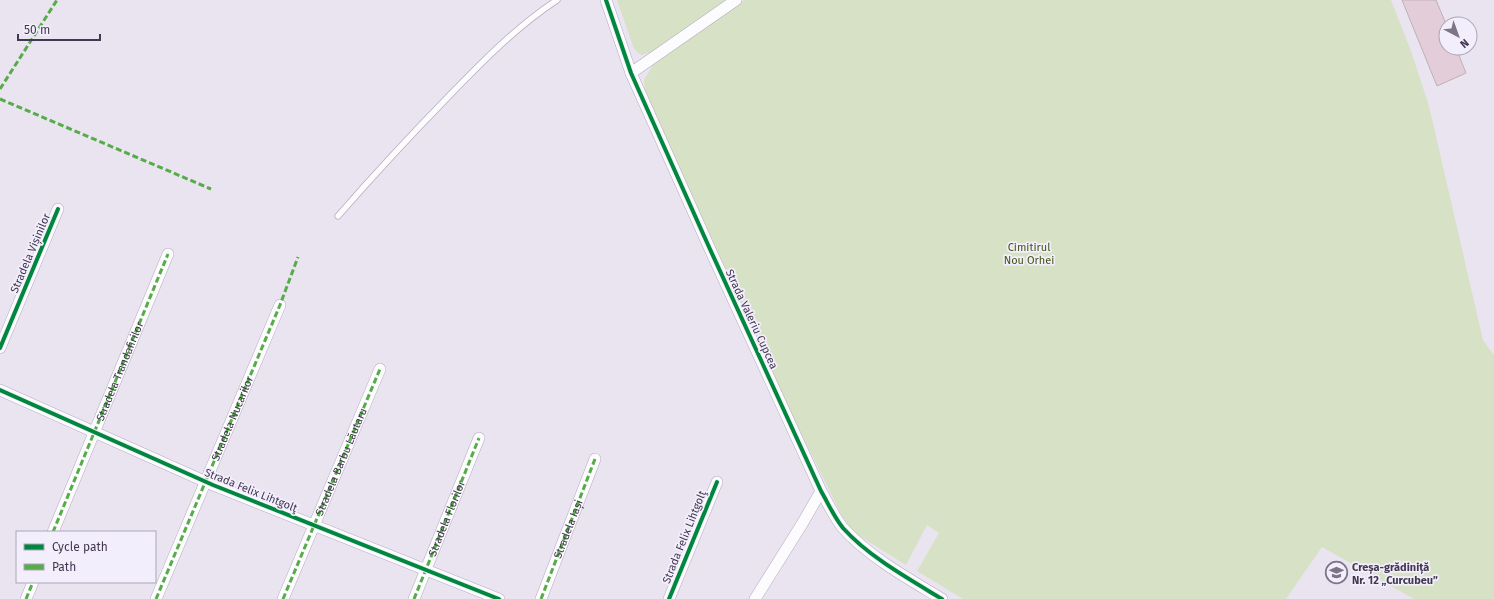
<svg xmlns="http://www.w3.org/2000/svg" width="1494" height="599" viewBox="0 0 1494 599" font-family="'Fira Sans',sans-serif">
	<style>
		.green { fill: #d7e1c6 }
		.building { fill: #e3cdd8; stroke: #bfafb8 }
		.lines { fill: none; stroke-linecap: round; stroke-linejoin: round }
		.service-casing { stroke: #b4acbc; stroke-width: 7 }
		.minor-casing { stroke: #b4acbc; stroke-width: 12 }
		.service { stroke: #fcfbfd; stroke-width: 5.5 }
		.minor { stroke: #fcfbfd; stroke-width: 11 }
		.quiet { stroke: #56ac48; stroke-width: 3; stroke-dasharray: 6 3; stroke-linecap: butt }
		.cycleway-casing { stroke: #f3eefb; stroke-width: 6 }
		.cycleway { stroke: #00873e; stroke-width: 4 }
		.labels { text-anchor: middle; stroke-width: 3.5; stroke-linejoin: round; paint-order: stroke }
		.park-label { font-size: 11px; fill: #435715; stroke: #f3eefb }
		.street-label { font-size: 11px; fill: #423750; stroke: #f3eefb }
		.poi-label { font-size: 11px; font-weight: bold; fill: #423750; stroke: #f3eefb; text-anchor: start }
	</style>
	<rect width="100%" height="100%" fill="#eae4f1"/>
	<path class="green" d="M617,0H726L653,52L641,55L634,49Z
		M744,0H1391L1411,51L1429,106L1483,340L1494,355V599H1414L1322,547L1286,599H963L917,571L939,533L927,525L906,565L853,532L841,514L792,415L645,92L644,80L653,65Z"/>
	<path class="building" d="M1402,0H1436L1446,24V48H1456L1466,73L1437,86Z"/>
	<g class="lines">
		<defs>
			<path id="service" d="M338,216C373,176 410,136 448,97C482,62 516,27 557,0"/>
			<g id="minor">
				<path d="M606,0L631,73L709,247L821,491C828,503 834,517 843,528C869,557 909,579 942,599"/>
				<path d="M631,73L736,0"/>
				<path d="M0,348L58,209"/>
				<path d="M0,390L213,485L499,599"/>
				<path id="s1" d="M53,532L168,254"/>
				<path d="M26,599L33,582"/>
				<path d="M156,599L280,305"/>
				<path id="s2" d="M283,599L380,369"/>
				<path id="s3" d="M414,599L479,438"/>
				<path id="s4" d="M541,599L595,459"/>
				<path d="M669,599L717,482"/>
				<path d="M755,599L802,524L821,491"/>
			</g>
		</defs>
		<use href="#service" class="service-casing"/>
		<use href="#minor" class="minor-casing"/>
		<use href="#service" class="service"/>
		<use href="#minor" class="minor"/>
		<g class="quiet">
			<path d="M0,89L57,0"/>
			<path d="M0,99L211,189"/>
			<path d="M53,532L168,254"/>
			<path d="M26,599L33,582"/>
			<path id="s5" d="M156,599L280,305L298,257"/>
			<path d="M283,599L380,369"/>
			<path d="M414,599L479,438"/>
			<path d="M541,599L595,459"/>
		</g>
		<defs>
			<path id="cycleway" d="M606,0L631,73L709,247L821,491C828,503 834,517 843,528C869,557 909,579 942,599
				M0,348L58,209
				M0,390L213,485L499,599
				M669,599L717,482"/>
		</defs>
		<use href="#cycleway" class="cycleway-casing"/>
		<use href="#cycleway" class="cycleway"/>
	</g>
	<defs>
		<symbol id="school-ring" viewBox="-11 -11 22 22"><circle r="9.5" fill="#f3eefb" stroke="#7d7488" stroke-width="1.5"/><path d="M0-5L7-2L0 1L-7-2ZM-4 1L0 2.5L4 1V4Q0 6-4 4Z" fill="#7d7488"/></symbol>
	</defs>
	<g fill-rule="evenodd">
		<use href="#school-ring" x="1324" y="560" width="25" height="25"/>
	</g>
	<g class="labels">
		<g class="park-label">
			<text x="1029" y="251">Cimitirul<tspan x="1029" dy="13">Nou Orhei</tspan></text>
		</g>
		<g class="street-label">
			<text transform="translate(30 253) rotate(-67)" y="4">Stradela Vișinilor</text>
			<text transform="translate(752 319) rotate(65)" y="4">Strada Valeriu Cupcea</text>
			<text dy="4" stroke="none"><textPath href="#s1" startOffset="174">Stradela Trandafirilor</textPath></text>
			<text dy="4" stroke="none"><textPath href="#s5" startOffset="196">Stradela Nucarilor</textPath></text>
			<text dy="4" stroke="none"><textPath href="#s2" startOffset="149">Stradela Barbu Lăutaru</textPath></text>
			<text transform="translate(251 490) rotate(22)" y="4">Strada Felix Lihtgolţ</text>
			<text dy="4" stroke="none"><textPath href="#s3" startOffset="87">Stradela Florilor</textPath></text>
			<text dy="4" stroke="none"><textPath href="#s4" startOffset="75">Stradela Iași</textPath></text>
			<text transform="translate(684 537) rotate(-68)" y="4">Strada Felix Lihtgolţ</text>
		</g>
		<g class="poi-label">
			<text x="1352" y="571">Creșa-grădiniță<tspan x="1352" dy="13">Nr. 12 „Curcubeu”</tspan></text>
		</g>
	</g>
	<rect x="16" y="531" width="140" height="52" fill="#f3eefb" stroke="#aca5b7"/>
	<rect x="24" y="544" width="20" height="6" fill="#00873e" stroke="#aca5b7"/>
	<text x="52" y="551" font-size="12" fill="#423750">Cycle path</text>
	<rect x="24" y="564" width="20" height="6" fill="#56ac48" stroke="#aca5b7"/>
	<text x="52" y="571" font-size="12" fill="#423750">Path</text>
	<g transform="translate(1458 36) rotate(139)"><circle r="19" fill="#f3eefb" stroke="#aca5b7"/>
	<path d="M0-3L7 15L0 10L-7 15Z" fill="#7d7488"/>
	<text y="-6" font-size="11" font-weight="bold" text-anchor="middle" fill="#423750">N</text>
	</g>
	<path d="M18 34v6h82v-6" fill="none" stroke="#423750" stroke-width="2"/>
	<text x="24" y="34" font-size="12" fill="#423750" stroke="#f3eefb" stroke-width="3" paint-order="stroke">50 m</text>
</svg>
